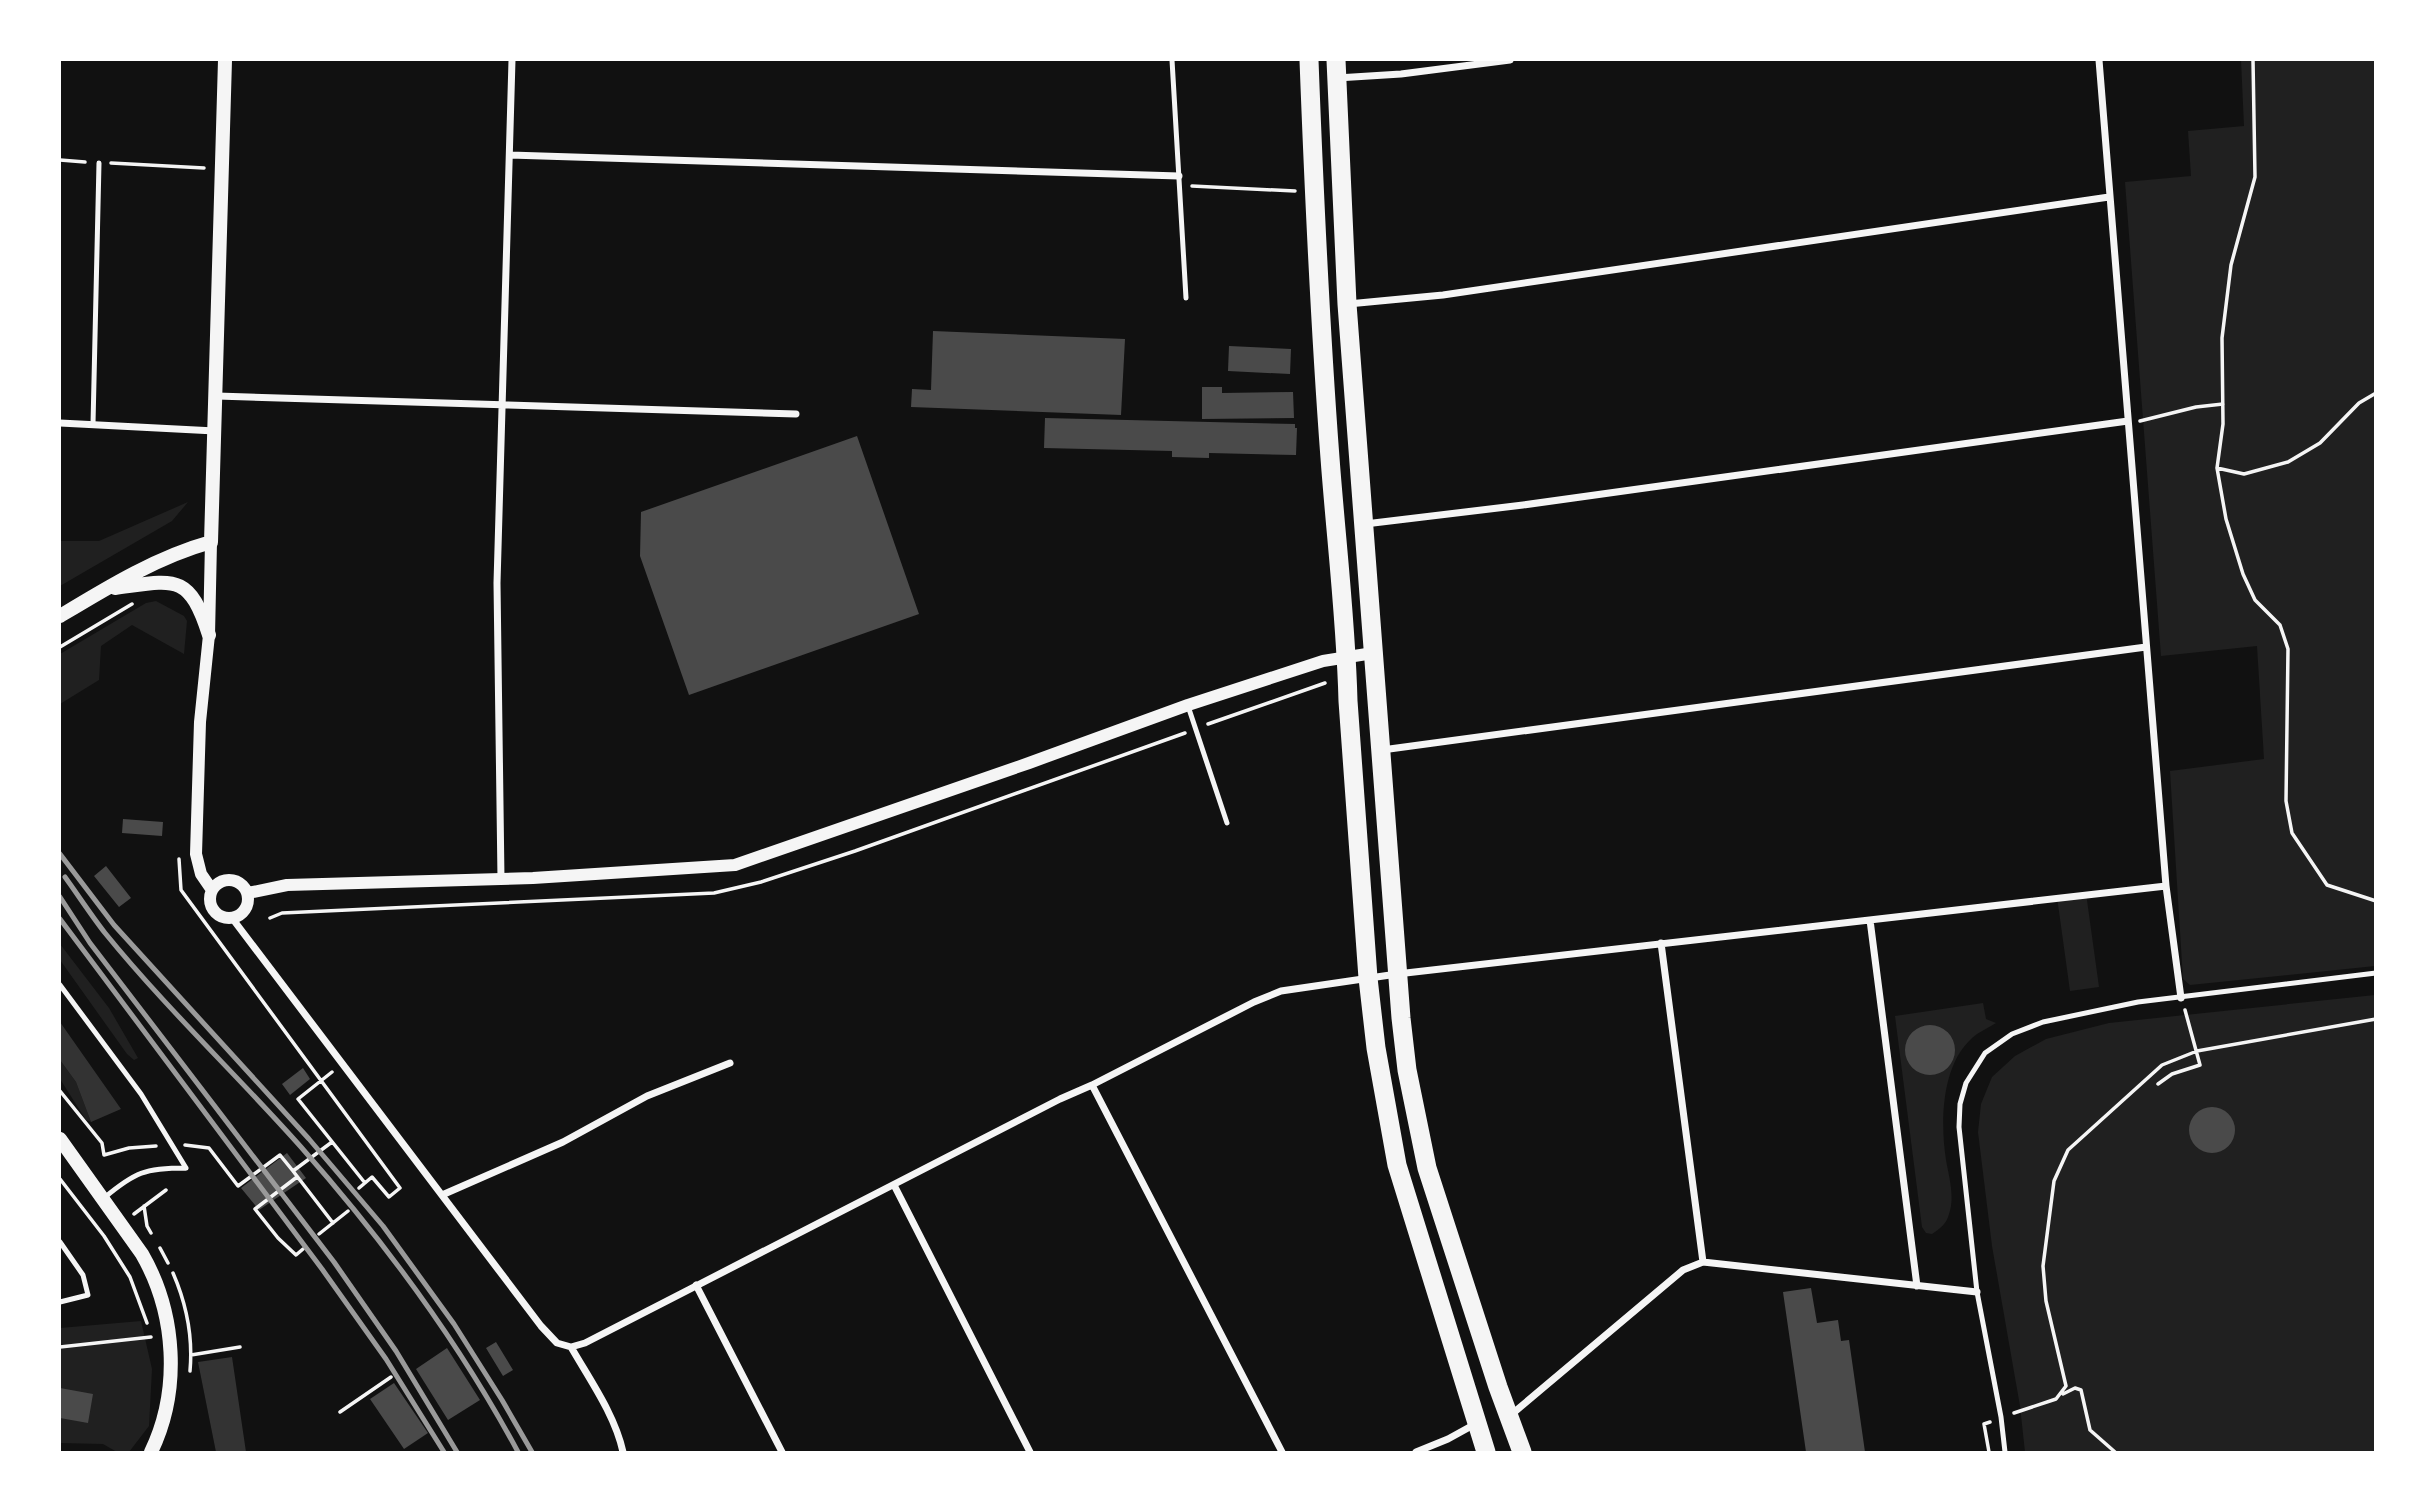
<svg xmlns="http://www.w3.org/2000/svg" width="2435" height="1512" viewBox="0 0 2435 1512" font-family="'Work Sans',sans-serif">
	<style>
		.green { fill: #202020 }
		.water { fill: #333 }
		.building { fill: #4a4a4a }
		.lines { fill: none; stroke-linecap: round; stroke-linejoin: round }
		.path { stroke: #f5f5f5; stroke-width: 3.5 }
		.service { stroke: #f5f5f5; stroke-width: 5 }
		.minor { stroke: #f5f5f5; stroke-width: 7 }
		.tertiary { stroke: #f5f5f5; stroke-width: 12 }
		.secondary { stroke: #f5f5f5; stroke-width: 14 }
		.trunk { stroke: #f5f5f5; stroke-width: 19 }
		.rail { stroke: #9a9a9a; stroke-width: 5 }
	</style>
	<rect width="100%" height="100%" fill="#111"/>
	<path class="green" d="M2241,60H2375V966L2190,985L2183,979L2170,771L2264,759L2257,646L2161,656L2125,182L2191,176L2188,131L2244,126Z
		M188,502L172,521L60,586V541H99Z
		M156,601L184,616L187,621L184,654L132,625L101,646L99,680L60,704V654L146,603Z
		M2086,893L2099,987L2070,991L2057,897Z
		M60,944L109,1008L138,1058L134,1060L127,1054L60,960Z
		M2375,995V1452H2025L2020,1406L1992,1246L1978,1132L1981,1104L1992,1077L2015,1056L2046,1039L2109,1023Z
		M1983,1003L1986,1019L1996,1023C1990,1027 1983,1030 1977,1034C1941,1060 1940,1121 1946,1160C1949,1177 1955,1197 1949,1214C1947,1223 1940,1229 1932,1234L1926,1233L1922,1227L1895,1016Z
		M60,1060L76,1082L91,1122L86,1120L60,1079Z
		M141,1321L152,1369L149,1426L129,1452H117L103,1444L60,1443V1328Z"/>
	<path class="water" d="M60,1022L121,1109L91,1122L76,1082L60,1060Z
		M232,1357L246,1452H216L198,1362Z"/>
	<path class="building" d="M933,331L1125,339L1121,415L911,407L912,389L931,390Z
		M1229,346L1291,349L1290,374L1228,371Z
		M1202,387H1222V393L1293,392L1294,418L1202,419Z
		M1045,418L1295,424V428H1297L1296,455L1209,453V458L1172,457V451L1044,448Z
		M857,436L919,614L689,695L640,556L641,512Z
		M123,819L163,822L162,836L122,833Z
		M106,866L131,898L119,907L94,876Z
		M1905 1050a25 25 0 1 1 50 0a25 25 0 1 1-50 0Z
		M303,1068L310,1079L290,1095L282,1084Z
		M2189 1130a23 23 0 1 1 46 0a23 23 0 1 1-46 0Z
		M287,1153L306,1178L259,1210L241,1188Z
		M1811,1288L1817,1323L1838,1320L1841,1341L1849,1340L1865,1452H1806L1783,1292Z
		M496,1342L513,1370L503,1376L486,1348Z
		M447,1348L480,1400L448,1420L416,1369Z
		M394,1383L428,1433L404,1449L370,1399Z
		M60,1388L93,1394L88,1423L60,1418Z"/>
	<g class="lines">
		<path class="path" d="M2253,60L2255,177L2231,265L2222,338L2223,424L2217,468L2226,519L2243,574L2255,600L2280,625L2288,649L2286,801L2292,833L2327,885L2376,901
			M60,160L85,162
			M111,163L204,168
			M1192,186L1295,191
			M2140,421L2196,407L2223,404
			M2217,468L2244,474L2288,462L2320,443L2359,403L2376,393
			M60,647L132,604
			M1208,724L1325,683
			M179,859L181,890L400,1188L389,1197L372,1177L359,1188
			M270,918L282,913L714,893L761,882L855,851L1185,733
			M332,1072L298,1099L365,1183
			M2158,1084L2172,1074L2200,1065L2185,1010
			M60,1091L102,1143L104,1155L129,1148L156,1146
			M185,1145L209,1148L238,1186L280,1155L293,1171L332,1142
			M293,1171L333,1223
			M297,1177L255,1209L278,1238L296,1255L303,1249
			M60,1179L104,1236L130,1277L147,1323
			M144,1206L147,1226L151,1233
			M134,1214L166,1190
			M319,1234L348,1211
			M160,1248L168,1263
			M173,1273C186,1303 193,1338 190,1371
			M60,1347L151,1337
			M191,1355L240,1347
			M2063,1394L2075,1388L2081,1390L2090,1430L2115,1452
			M340,1412L391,1377
			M2014,1413L2056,1399L2066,1386L2046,1301L2043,1266L2054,1181L2068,1150L2162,1065L2197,1051L2376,1019
			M1989,1452L1984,1424L1990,1422"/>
		<path class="service" d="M1172,60L1186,298
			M93,424L99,163
			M1188,706L1227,823
			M60,985L141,1094L186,1168
			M104,1198C135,1172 145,1168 186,1168
			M60,1242L83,1275L88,1295L60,1302
			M2005,1452L2001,1417L1977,1292L1959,1127L1960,1104L1966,1083L1985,1053L2012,1034L2043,1022L2138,1002L2376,973"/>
		<path class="minor" d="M2099,60L2166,886L2181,998
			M1337,78L1401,74L1510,60
			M510,155L1179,176
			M1348,304L1443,295L2109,197
			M217,396L796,414
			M60,423L215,431
			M1365,524L1523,505L2128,421
			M1382,750L2146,647
			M501,879L497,583L512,60
			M232,918L541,1326L557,1343L571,1347C590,1380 615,1415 623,1452
			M1870,920L1917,1286
			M1661,943L1703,1262
			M1092,1085L1282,1452
			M894,1185L1030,1452
			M442,1195L563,1142L647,1096L730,1063
			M696,1285L782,1452
			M571,1347L585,1343L1060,1099L1092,1085L1254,1002L1281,991L1397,974L2166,886
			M1512,1414L1683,1270L1703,1262L1977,1292
			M1416,1452L1448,1439L1477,1423"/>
		<path class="tertiary" d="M211,542L209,635L200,722L196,854L201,874L212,890
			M210 899a19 19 0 1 1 38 0a19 19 0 1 1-38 0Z
			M248,893L287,885L533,878L735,865L1029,763L1188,705L1323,661L1373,653"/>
		<path class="secondary" d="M115,588C174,580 189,572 209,635
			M60,616C108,587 157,557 211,542L225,60
			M60,1139L142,1254C176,1313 181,1390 151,1452"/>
		<path class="trunk" d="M1309,60C1314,192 1320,325 1330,458C1336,539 1346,620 1348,701L1368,978L1376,1048L1397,1165L1486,1452
			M1336,60L1347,304L1401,1018L1407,1070L1427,1168L1498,1387L1522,1452"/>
		<path class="rail" d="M60,854L114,925L309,1139L383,1226L454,1324L502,1400L532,1452
			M65,877C78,895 91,915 105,933C166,1008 237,1075 301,1147C384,1241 459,1342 518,1452
			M60,897L90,943L334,1262L396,1351L457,1452
			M60,919L322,1269L386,1359L444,1452"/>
	</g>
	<rect width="2435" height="1512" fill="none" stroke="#ffffff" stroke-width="122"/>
</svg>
